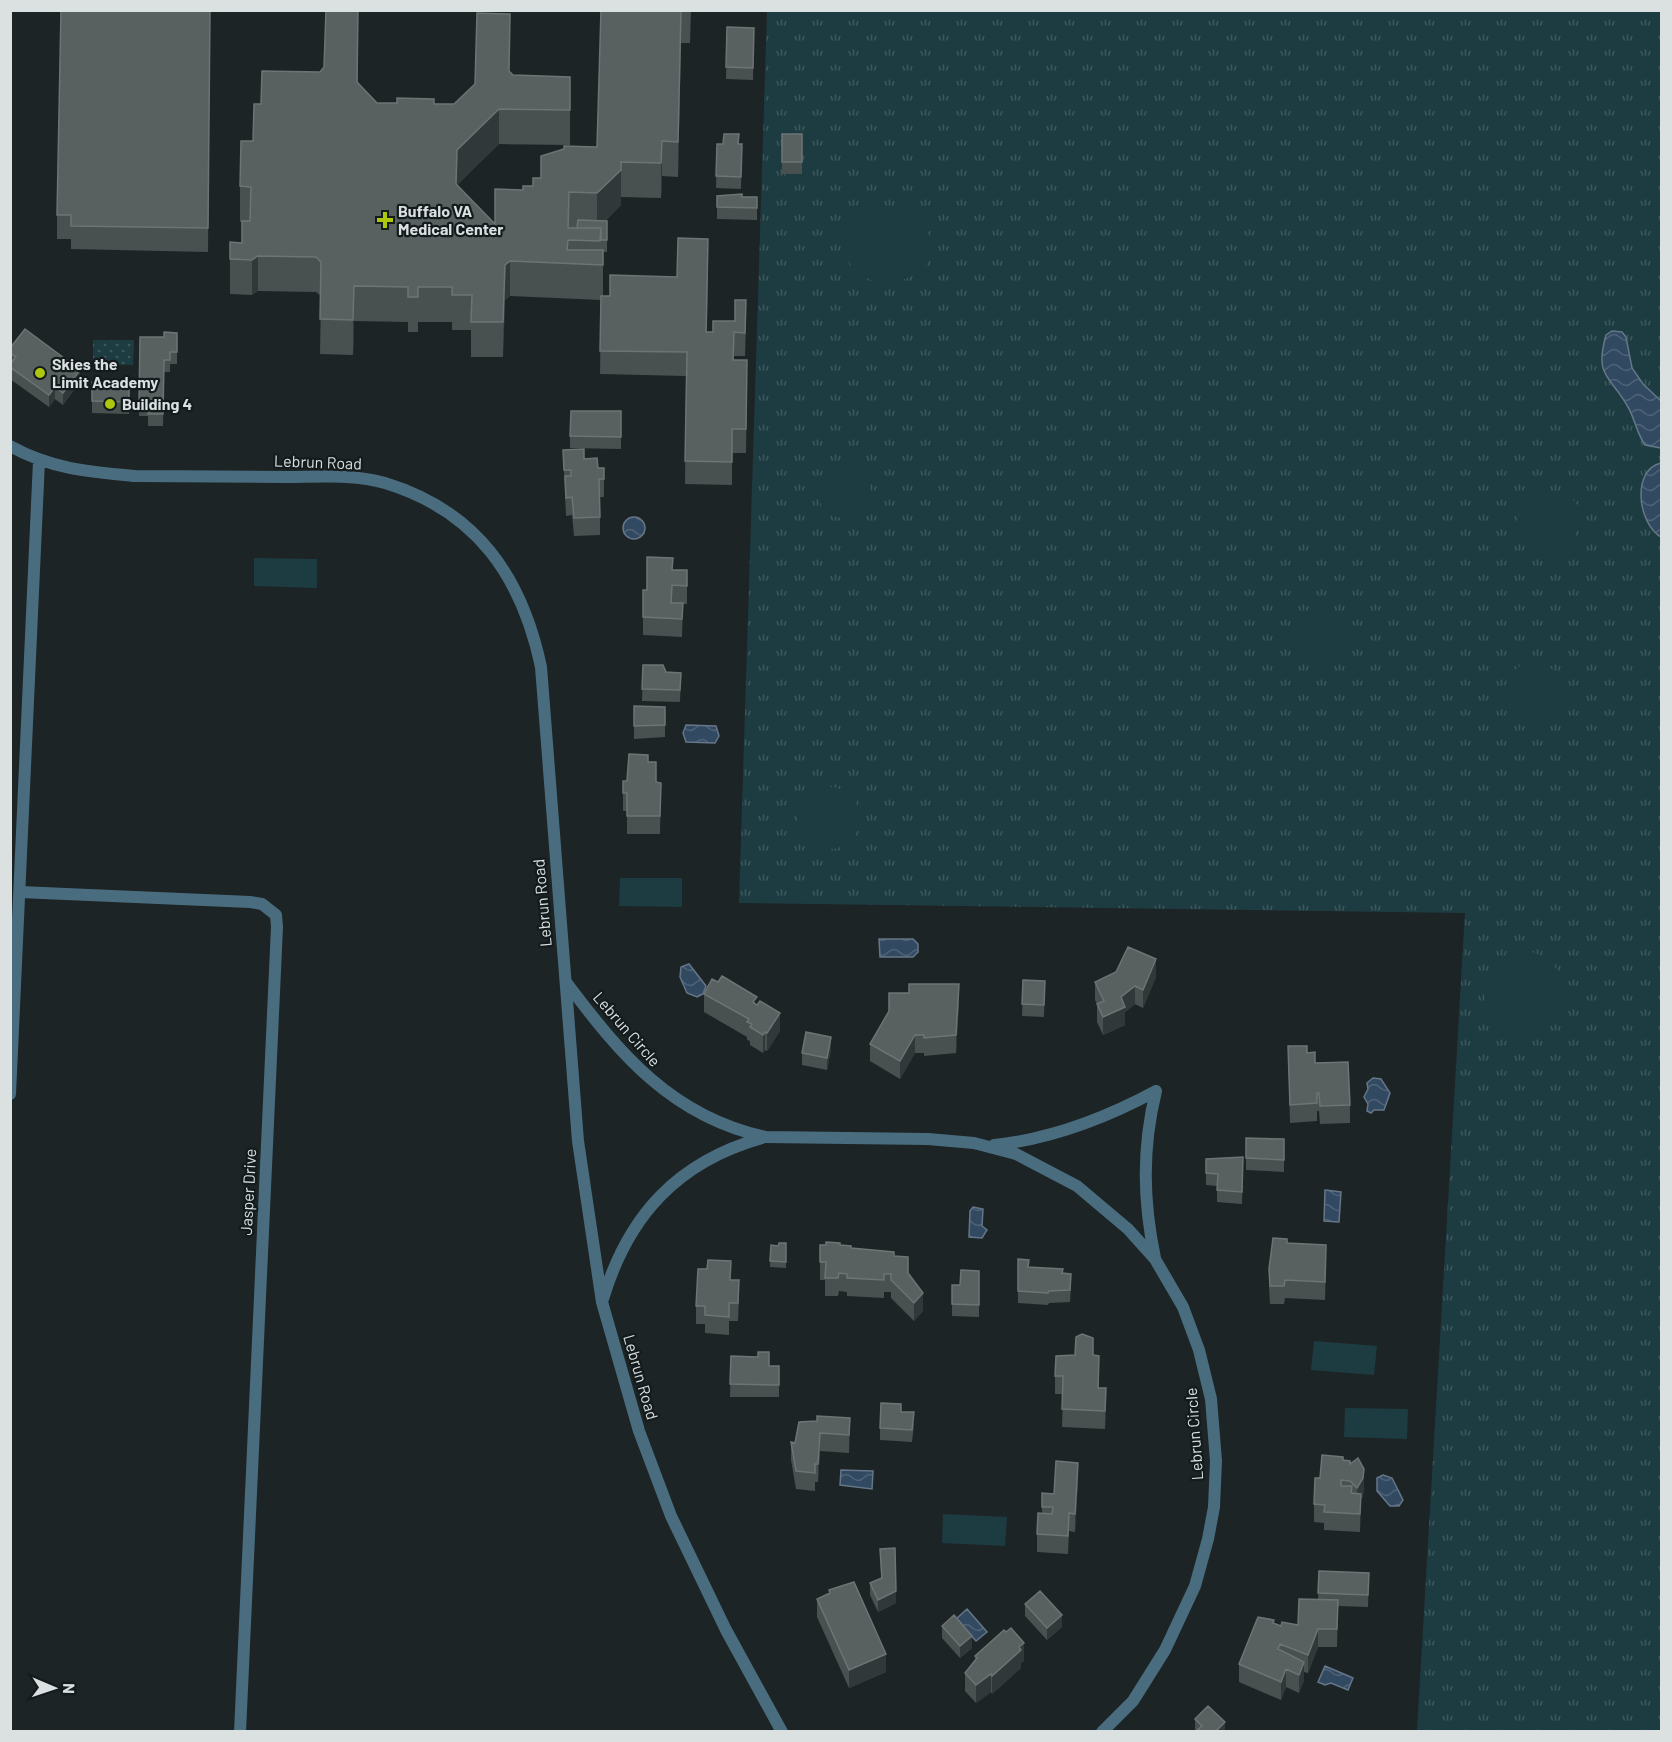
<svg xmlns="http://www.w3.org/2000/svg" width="1672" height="1742" viewBox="0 0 1672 1742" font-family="Barlow,sans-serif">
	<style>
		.grass { fill: url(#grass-tufts) }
		.park { fill: url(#park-dots) }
		.garden { fill: #1d3c42 }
		.water { fill: url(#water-waves); stroke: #657688; stroke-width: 1.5 }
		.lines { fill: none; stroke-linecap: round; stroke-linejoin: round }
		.street { stroke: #496d7f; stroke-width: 12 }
		.wall { fill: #485150 }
		.shaded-wall { fill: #303839 }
		.building { fill: #586060; stroke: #6c7474; stroke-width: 1.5 }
		.poi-dot { fill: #adc60e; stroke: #131b1c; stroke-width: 2 }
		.labels { text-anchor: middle; stroke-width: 4.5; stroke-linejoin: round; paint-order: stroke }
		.poi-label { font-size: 16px; font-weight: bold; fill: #dbe0e1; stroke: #131b1c; text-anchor: start }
		.street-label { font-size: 16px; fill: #dbe0e1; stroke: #131b1c }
	</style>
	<defs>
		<pattern id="grass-tufts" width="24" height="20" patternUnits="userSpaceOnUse" patternTransform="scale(1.5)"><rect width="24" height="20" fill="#1d3c42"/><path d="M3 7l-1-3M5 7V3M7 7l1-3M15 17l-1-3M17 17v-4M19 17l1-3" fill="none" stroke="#3d585d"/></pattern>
		<pattern id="park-dots" width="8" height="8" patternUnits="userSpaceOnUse" patternTransform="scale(1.5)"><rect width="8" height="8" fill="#1d3c42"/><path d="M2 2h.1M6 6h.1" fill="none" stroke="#3d585d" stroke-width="1.8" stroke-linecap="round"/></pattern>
		<pattern id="water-waves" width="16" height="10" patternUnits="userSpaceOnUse" patternTransform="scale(1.5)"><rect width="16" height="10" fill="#324962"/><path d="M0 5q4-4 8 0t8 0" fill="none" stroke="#4f6378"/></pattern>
	</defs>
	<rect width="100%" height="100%" fill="#1d2426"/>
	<path class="grass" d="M767,11H1661V1731H1417L1465,913L739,903Z"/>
	<path class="park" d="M93,340H134L133,365L93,364Z"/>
	<path class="garden" d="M878,208C904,209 934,220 931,252C930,259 926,267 920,271C861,311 807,234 878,208Z
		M818 492a26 26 0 1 1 52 0a26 26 0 1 1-52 0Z
		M1543,493C1558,491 1573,496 1580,509C1580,516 1577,520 1576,527C1575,533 1577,539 1574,545C1570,551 1564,553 1558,554C1511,562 1502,509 1543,493Z
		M254,558L317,559V588L254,586Z
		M1291 639a28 28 0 1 1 56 0a28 28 0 1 1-56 0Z
		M1538,661L1554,670L1563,689L1559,711L1546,721C1527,720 1510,716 1504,695C1505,676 1518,661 1538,661Z
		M798 818a31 31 0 1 1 62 0a31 31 0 1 1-62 0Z
		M620,878H682V907L619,906Z
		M1523,951C1573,953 1584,1032 1526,1033C1481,1034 1461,962 1523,951Z
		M1314,1341L1377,1346L1374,1375L1311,1370Z
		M1345,1408L1408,1409L1407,1439L1344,1437Z
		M943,1514L1007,1517L1005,1546L942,1543Z"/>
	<path class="water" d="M1612,331L1622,332L1626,337L1632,368L1643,384L1661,401V448L1645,445C1637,434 1635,419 1628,407C1610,375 1594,377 1606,335Z
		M1661,463H1662L1661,537C1638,524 1631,470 1661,463Z
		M623 528a11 11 0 1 1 22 0a11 11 0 1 1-22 0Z
		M686,725L716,726L719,736L715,743L686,742L683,733Z
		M879,939H913L918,944V952L913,957H880Z
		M689,964L706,986L703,994L697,997L687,993L680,977L681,967Z
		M1373,1078L1381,1079L1390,1093L1384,1110H1374L1371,1113L1367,1111L1368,1104L1364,1097L1368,1089L1367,1083Z
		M1325,1190L1341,1192L1339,1222L1324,1221Z
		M973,1207L983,1209L982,1226L987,1230L982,1238L969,1237L970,1211Z
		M841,1470L873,1471L872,1489L840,1485Z
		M1383,1475L1392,1478L1403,1500L1399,1506H1390L1377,1491V1478Z
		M967,1609L987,1632L976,1641L956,1619Z
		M1325,1666L1353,1678L1348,1690L1331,1683L1325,1685L1318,1682Z"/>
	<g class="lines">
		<path class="street" d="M10,446C51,469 90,472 135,476C185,476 235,477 286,477C318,477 354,474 385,483C477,511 522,577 541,667L578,1141L602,1302L639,1431L671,1516L726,1630L782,1732
			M20,892L250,902L262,904L276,915L277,927L240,1732
			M566,982C620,1054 672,1117 766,1137L928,1139L974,1143L1016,1154L1077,1186L1128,1229L1155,1259L1183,1307L1199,1350L1211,1399L1216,1461L1214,1507L1208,1539L1195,1586L1165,1650L1133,1701L1102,1732
			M10,1094L39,461
			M994,1145C1052,1139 1104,1119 1156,1091
			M1155,1258C1143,1201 1142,1148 1156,1091
			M603,1299C628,1216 677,1162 762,1138"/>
	</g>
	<path class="wall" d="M210,10L208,252L71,249V239H57V215Z
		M601,10H691L690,43H681L678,177L662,176L661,198L621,197V205L605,221H607V252H603V296H610L677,277L708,263L707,332H713L746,324L745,356H734V360L747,384L746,453H732V485L685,484L686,376L600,374L601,300L510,296L505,300L503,357H471V330H452V322H418V332H408V322L354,321L353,355L320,354L321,296L316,292L258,291L252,295L230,294V259L242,243V222H240V186L253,141L261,104L320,72L358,45V83L377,103L454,104L509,72L513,75L570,77V145L499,144L457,185L495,224L523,190L533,186L541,178L597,147Z
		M727,27L754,28L753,80L726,79Z
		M782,134H802V174H782Z
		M717,144H742L741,189L716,188Z
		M742,197H757V220L717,219V207Z
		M177,333V364H170V372H164L163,426H148V416H139L140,337H164Z
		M10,348L80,382L63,405L55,399L49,407L10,379Z
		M92,382L129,383V414L92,413Z
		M621,411V449L570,448V436Z
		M563,450L584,459L598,468H604V497H600V535L574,536L572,515L566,516Z
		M673,570H687V604H683L682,637L643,635V590H647Z
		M643,665L666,672L681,673L680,702L642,701Z
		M665,707V737L634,739V726Z
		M648,762L656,782L661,783L660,834H627V811H623V781H627Z
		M1156,977L1143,1008L1135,1004L1125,1012V1025L1103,1035L1097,1022V1004L1095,1000V982Z
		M1023,980L1045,981L1044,1017L1022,1016Z
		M704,994L757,1004L780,1031L767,1051L765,1050L763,1053L750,1045V1041L747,1040V1037L704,1012Z
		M959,1002L956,1053L924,1056V1053H915L900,1079L870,1061V1044Z
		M1288,1046L1307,1053L1350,1105V1123L1320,1124L1319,1111H1317V1121L1290,1123Z
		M831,1049L827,1070L802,1065V1053Z
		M1246,1138L1284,1139V1172L1246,1170Z
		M1243,1170L1242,1204L1217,1202V1186L1206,1185V1173Z
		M786,1243V1268L770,1267L771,1245L778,1246Z
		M1287,1243L1326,1263L1325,1300L1285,1298L1284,1304H1270L1269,1287V1269Z
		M840,1245L851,1248L894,1256L908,1274L923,1311L914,1321L891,1298V1292H884V1298L847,1296V1292L839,1291L838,1296H825V1280H820V1262Z
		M1018,1259L1029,1267L1063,1274L1071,1286L1070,1302L1049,1303L1048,1305L1018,1303Z
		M979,1271V1317L952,1316V1285H960Z
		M731,1280L739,1298L738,1321H729V1335L705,1333V1324H696V1306Z
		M1093,1355L1099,1374V1388L1106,1406L1105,1429L1062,1427L1063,1394H1055V1376Z
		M731,1356L769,1366H779V1397H730Z
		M901,1412L914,1424L912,1442L880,1440V1428Z
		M850,1418L849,1453L820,1451L818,1482H815V1491L796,1489L791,1460V1442L795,1443L817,1421Z
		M1343,1460L1350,1464L1364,1487L1363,1496L1361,1499L1360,1532L1324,1530V1523L1314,1522V1504L1320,1478Z
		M1078,1481L1075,1532L1069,1531L1068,1554L1037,1552V1534L1042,1514V1493L1054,1494Z
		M880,1549L896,1603L878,1612L870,1595V1583L881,1578Z
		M1319,1571L1369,1573L1368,1607L1338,1606L1337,1647H1318L1308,1673L1304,1672V1680L1299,1693L1286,1687L1281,1700L1239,1682V1664L1274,1624L1281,1626L1298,1625L1318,1599Z
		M829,1590L886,1672L849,1688L817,1617V1599L829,1593Z
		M1025,1604L1062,1627L1047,1640L1025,1616Z
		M942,1626L972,1648L960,1658L942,1638Z
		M975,1656L1024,1661L1021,1663V1668L992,1694L991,1692L976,1703L965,1691V1673L975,1660Z
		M1195,1719L1225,1731H1195Z"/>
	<path class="shaded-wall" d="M358,10V45L357,117V82Z
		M681,10V43L678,177V142Z
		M499,109V144L457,185L456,184L457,150Z
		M662,141V176L661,198V163Z
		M621,170V205L597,228V193Z
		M258,256V291L252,295V260Z
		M510,261V296L505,300L503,357L505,265Z
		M354,286V321L353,355V320Z
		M80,370V382L63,405V393Z
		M55,387V399L49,407V395Z
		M1156,959V977L1143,1008V990Z
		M959,984V1002L956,1053V1035Z
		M1135,986V1004L1125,1012V1025L1103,1035V1017L1121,997Z
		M780,1013V1031L767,1051V1033Z
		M765,1032V1050L763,1053V1035Z
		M915,1035V1053L900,1079V1061Z
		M831,1037V1049L827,1070V1058Z
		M1326,1245V1263L1325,1300V1282Z
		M923,1293V1311L914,1321V1303Z
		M1106,1388V1406L1105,1429V1411Z
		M820,1433V1451L818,1482V1464Z
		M1078,1463V1481L1075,1532V1514Z
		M1364,1469V1487L1363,1496L1361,1499L1360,1532V1514L1357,1506V1488Z
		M896,1591V1603L878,1612V1600Z
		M1062,1615V1627L1047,1640V1628Z
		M1318,1629V1647L1308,1673V1655Z
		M972,1636V1648L960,1658V1646Z
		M1024,1643V1661L1021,1663V1668L992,1694V1676Z
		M886,1654V1672L849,1688V1670Z
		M1304,1662V1680L1299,1693V1675Z
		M1286,1669V1687L1281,1700V1682Z
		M991,1674V1692L976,1703V1685Z
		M1225,1722V1731H1216Z"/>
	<path class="building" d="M61,10H210L208,228L71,226V215H57Z
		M326,10H358L357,82L377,103H397V98L434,99V104H454L475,84L477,13L510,14L509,71L513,75L570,77V110L499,109L457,150L456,184L495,224V189L523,190V186H533V178H541V156L564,149V146L597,147L601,10H681L678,142L662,141L661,163L621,162V170L597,193L569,192L568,228H601L600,241L568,240L567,250H603V265L510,261L505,265L503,322H471L472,295H452V287H418V297H408V287L354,286L353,320L320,319L321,262L316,257L258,256L252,260L230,259V242L242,243V221H250L251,187L240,186L241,141H253L254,104H261L262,71L320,72L324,67Z
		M727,27L754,28L753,68L726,67Z
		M724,134H739L738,144H742L741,177L716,176L717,144H723Z
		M782,134H802V162H782Z
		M742,194V197H757V208L717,207V196Z
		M578,220L607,221V240H601V228H577Z
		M678,238L708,239L706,332H713V321H735V300H746L745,333L734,332L733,360H747L746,429H732V462L685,461L687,352L600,351L601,296H610V275L677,277Z
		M25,329L80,370L63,393L55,387L49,395L10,367V364L16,357L10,353V348Z
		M164,332L177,333V352H170V360H164L163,414H148V404H139L140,337H164Z
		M92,382L129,383V402L92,401Z
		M571,411H621V437L570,436Z
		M584,449V459L597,458L598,468H604V479H599L600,517L574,518L572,497L566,498L565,476H571V470H564L563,450Z
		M647,557L673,558L672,570H687V586L672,585L671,603H683L682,619L643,617V590H647Z
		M643,665H663L666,672L681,673L680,690L642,689Z
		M634,706L665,707V725L634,726Z
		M629,754L648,755V762H656V782L661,783L660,816H627V793H623V781H627Z
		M1128,947L1156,959L1143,990L1135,986L1121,997L1125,1007L1103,1017L1097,1004L1104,1001L1095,982L1116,972Z
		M722,976L757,997L753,1002L757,1005L760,1001L780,1013L767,1033L765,1032L763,1035L750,1027L752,1024L747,1022L749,1019L704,994L712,979L718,982Z
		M1023,980L1045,981L1044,1005L1022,1004Z
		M909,984H959L956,1035L924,1038V1035H915L900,1061L870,1044L889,1011V993H909Z
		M806,1032L831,1037L827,1058L802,1053Z
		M1288,1046H1307V1053L1315,1052V1063L1348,1062L1350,1105L1320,1106L1319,1093H1317V1103L1290,1105Z
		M1246,1138L1284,1139V1160L1246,1158Z
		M1243,1157L1242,1192L1217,1190L1218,1174L1206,1173V1159Z
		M1273,1238L1287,1239V1243L1326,1245L1325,1282L1285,1280L1284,1286H1270L1269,1269Z
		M826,1242L840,1243V1245L851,1246V1248L894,1252V1256L908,1257V1273L923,1293L914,1303L891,1280V1274H884V1280L847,1278V1274L839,1273L838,1278H825L826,1262H820V1245H826Z
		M779,1243H786V1262L770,1261L771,1245L778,1246Z
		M1018,1259L1029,1260L1028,1267L1063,1269L1062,1273L1071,1274L1070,1290L1049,1291L1048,1293L1018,1291Z
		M708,1260L731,1261L730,1280H739L738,1303H729V1317L705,1315V1306H696L698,1269H707Z
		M961,1270L979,1271V1305L952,1304V1285H960Z
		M1082,1334L1093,1338V1355L1099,1356L1098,1388H1106L1105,1411L1062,1409L1063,1376H1055L1056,1356L1075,1355L1076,1337Z
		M758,1352H769V1366H779V1385L730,1384L731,1356L758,1357Z
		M881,1403L901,1404V1412H914L912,1430L880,1428Z
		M817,1416L850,1418L849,1435L820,1433L818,1464H815V1473L796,1471L791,1442L795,1443L799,1422L817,1421Z
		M1322,1455L1343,1457V1460L1350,1461V1464L1358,1458L1364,1469L1363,1478L1357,1488L1350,1481L1341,1480V1486H1352L1351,1493L1361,1494L1360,1514L1324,1512L1325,1505L1314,1504L1315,1478H1320Z
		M1056,1461L1078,1463L1075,1514L1069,1513L1068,1536L1037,1534L1038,1513L1052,1514L1053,1507H1042V1493L1054,1494Z
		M895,1548L896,1591L878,1600L870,1583L882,1578L880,1549Z
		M1319,1571L1369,1573L1368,1595L1318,1593Z
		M854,1582L886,1654L849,1670L817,1599L830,1593L829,1590Z
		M1040,1591L1062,1615L1047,1628L1025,1604Z
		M1299,1599L1338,1600L1337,1629H1318L1308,1655L1280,1644L1278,1649L1304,1662L1299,1675L1286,1669L1281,1682L1239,1664L1258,1617L1274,1620L1273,1623L1281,1626L1282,1622L1298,1625Z
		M954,1615L972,1636L960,1646L942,1626Z
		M1011,1628L1024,1643L1019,1647L1021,1650L992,1676L991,1674L976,1685L965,1673L977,1658L975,1656L1004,1630L1006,1632Z
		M1208,1706L1225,1722L1216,1731H1196L1202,1726L1195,1719Z"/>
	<g class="poi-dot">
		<path d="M382 211h6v6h6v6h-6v6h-6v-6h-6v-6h6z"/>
		<circle cx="40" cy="373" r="6"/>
		<circle cx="110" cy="404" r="6"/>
	</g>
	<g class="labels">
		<g class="poi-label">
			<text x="398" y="217">Buffalo VA<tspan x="398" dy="18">Medical Center</tspan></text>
			<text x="52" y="370">Skies the<tspan x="52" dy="18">Limit Academy</tspan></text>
			<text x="122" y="410">Building 4</text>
		</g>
		<g class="street-label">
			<text transform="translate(318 462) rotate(2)" y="6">Lebrun Road</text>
			<text transform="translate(542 903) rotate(-95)" y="6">Lebrun Road</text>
			<text transform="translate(627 1029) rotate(49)" y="6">Lebrun Circle</text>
			<text transform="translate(248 1192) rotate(-87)" y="6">Jasper Drive</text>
			<text transform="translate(641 1377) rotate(74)" y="6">Lebrun Road</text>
			<text transform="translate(1194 1434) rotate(-94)" y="6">Lebrun Circle</text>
		</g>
	</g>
	<rect width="1672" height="1742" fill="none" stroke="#dbe0e1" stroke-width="24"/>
	<g transform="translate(54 1688) rotate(92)" stroke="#131b1c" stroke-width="4.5" paint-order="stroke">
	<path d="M0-4.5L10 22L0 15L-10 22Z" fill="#dbe0e1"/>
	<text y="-9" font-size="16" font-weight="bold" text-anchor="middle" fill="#dbe0e1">N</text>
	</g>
</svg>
